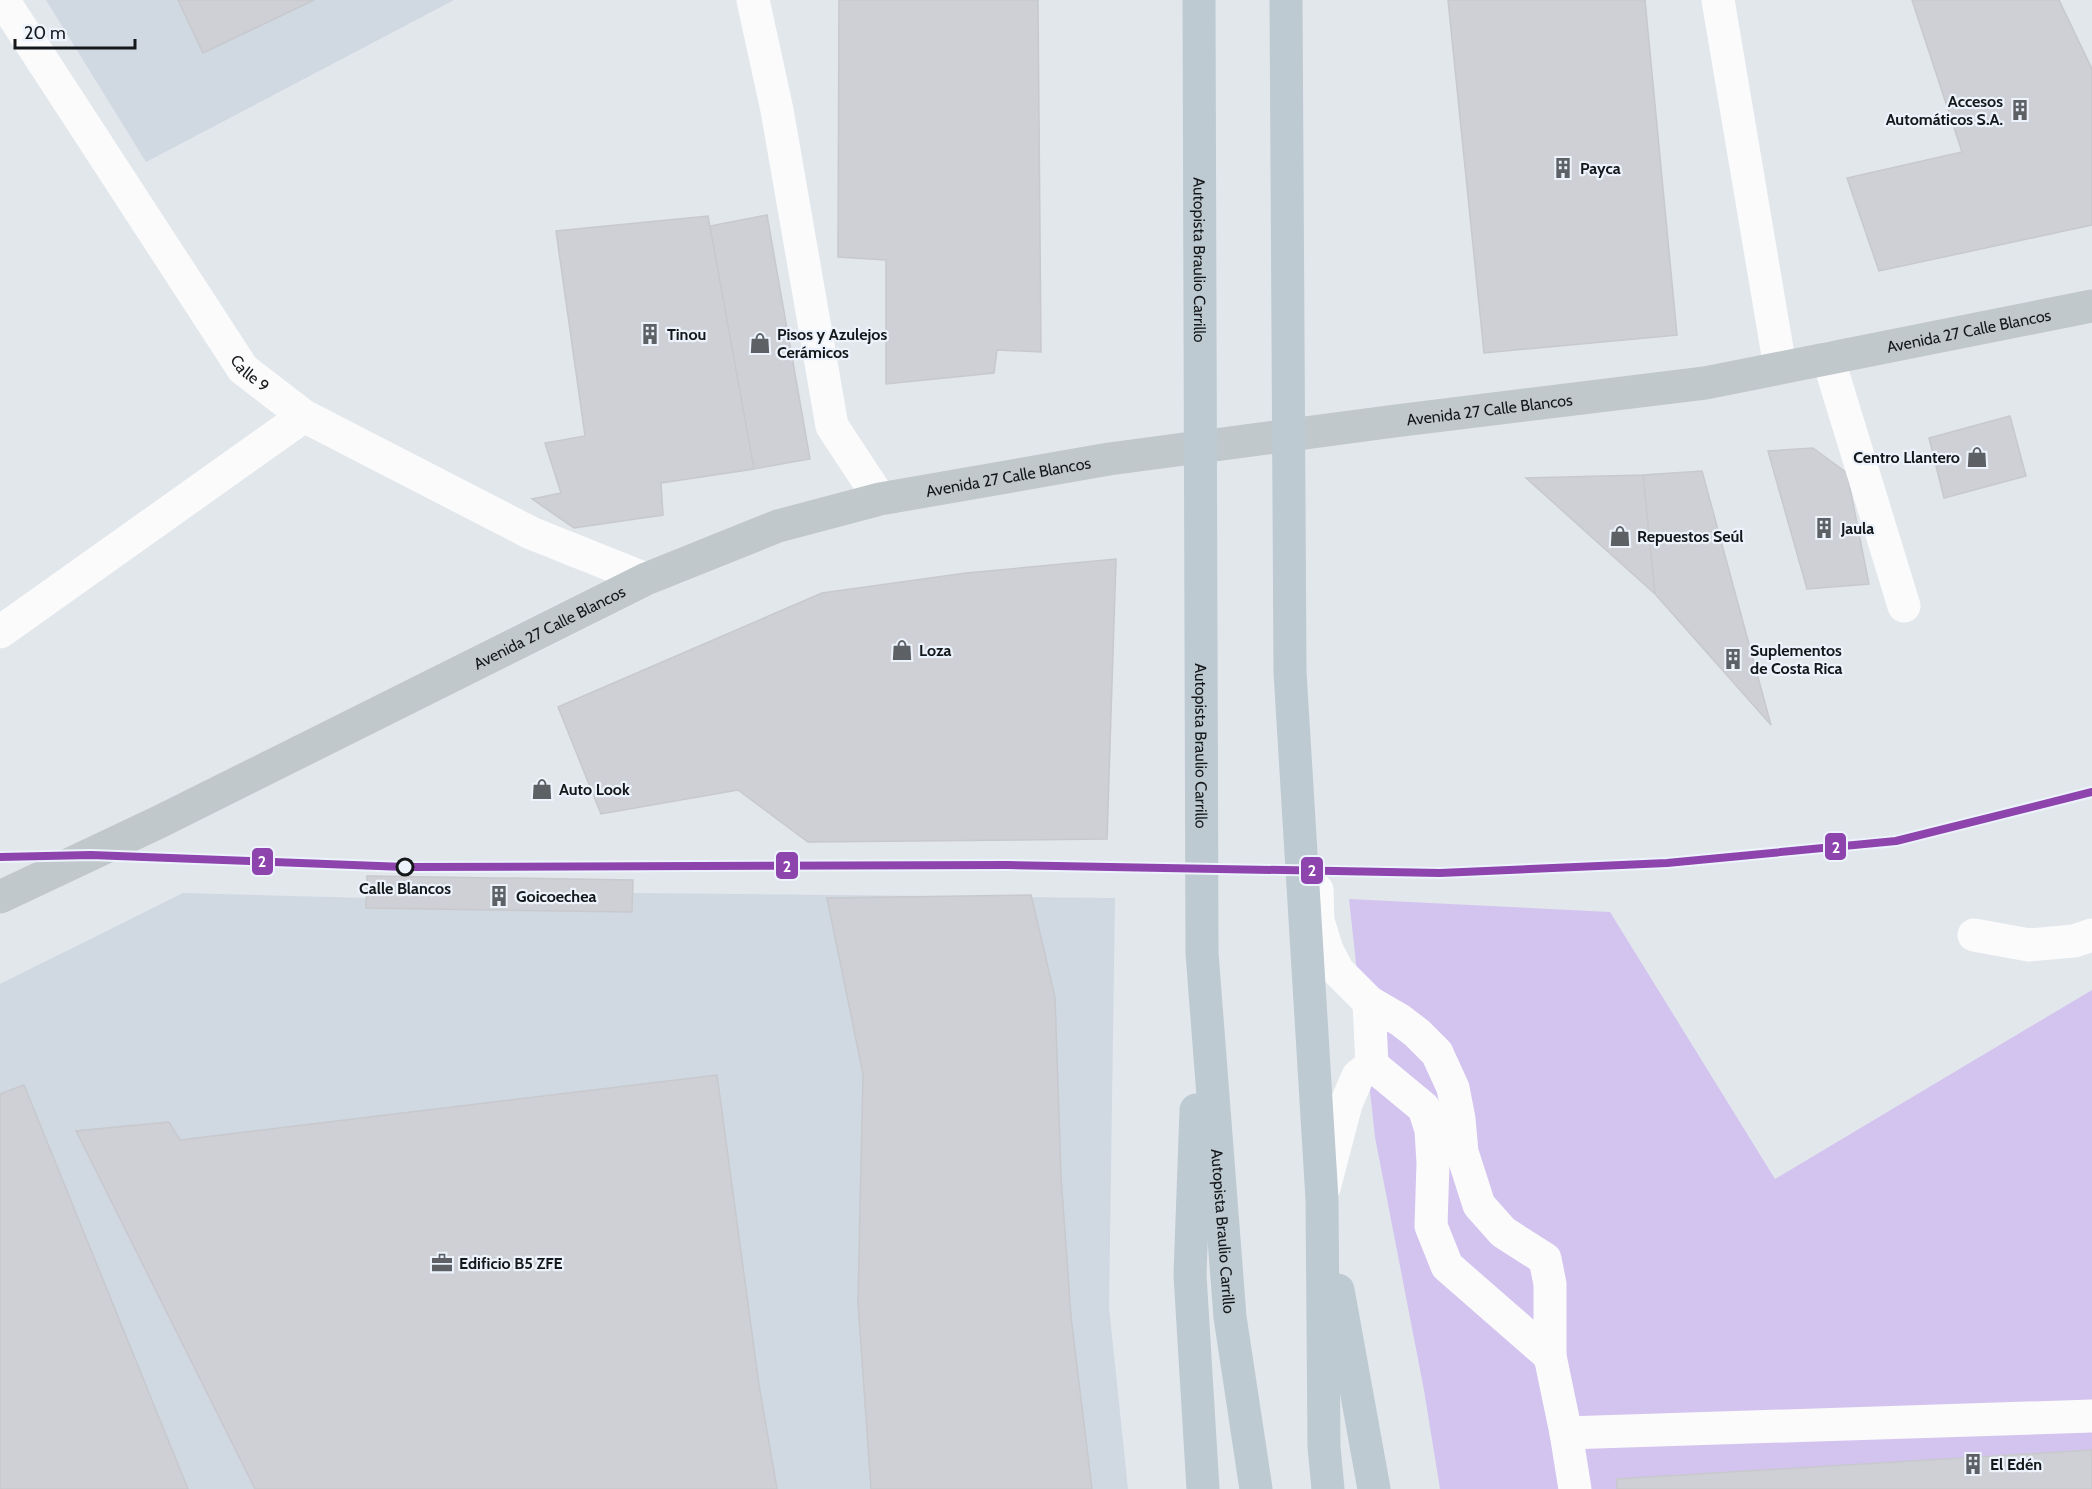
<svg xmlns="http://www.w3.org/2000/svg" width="2092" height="1489" viewBox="0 0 2092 1489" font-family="Cabin,sans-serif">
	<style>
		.built { fill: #d0d8e2 }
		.green { fill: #d3c3ef }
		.building { fill: #ced0d5; stroke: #c7c9cd; stroke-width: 1.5 }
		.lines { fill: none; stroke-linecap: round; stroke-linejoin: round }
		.minor { stroke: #fbfbfc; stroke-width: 33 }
		.major { stroke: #c0c8cb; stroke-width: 33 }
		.highway { stroke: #bdcad1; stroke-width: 33 }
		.rail-1-casing { stroke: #ecf3fc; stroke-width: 12 }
		.rail-1 { stroke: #8e44ad; stroke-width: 8 }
		.stop-dot { fill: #ecf3fc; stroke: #15181b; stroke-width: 3 }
		.labels { text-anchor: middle; stroke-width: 4.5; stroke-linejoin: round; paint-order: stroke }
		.poi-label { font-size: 16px; font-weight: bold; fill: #15181b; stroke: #ecf3fc; text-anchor: start }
		.street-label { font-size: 16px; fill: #15181b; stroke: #ecf3fc }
		.stop-label { font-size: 16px; font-weight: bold; fill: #15181b; stroke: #ecf3fc }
		.line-badge { stroke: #ecf3fc; stroke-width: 2 }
		.badge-label { font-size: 16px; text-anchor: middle; font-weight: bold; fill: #fff }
	</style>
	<rect width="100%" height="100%" fill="#e2e7ec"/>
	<path class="built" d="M46,0H454L146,162Z
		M183,893L367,898V908L632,912V893L1115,898L1109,1307L1128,1489H0V984Z"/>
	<path class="green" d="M1349,899L1610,912L1775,1179L2092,990V1489H1440L1424,1390L1375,1137Z"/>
	<path class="building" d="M178,0H314L203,53Z
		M839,0H1038L1041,352L997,350L994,373L886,384V260L838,257Z
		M1448,0H1645L1677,335L1484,353Z
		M1912,0H2059L2092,69V225L1879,271L1847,178L1962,152Z
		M767,215L810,459L754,469L710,226Z
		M708,216L754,469L661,483L663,515L574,528L532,499L561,493L545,443L585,436L556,231Z
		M2010,416L2026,476L1944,498L1929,438Z
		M1813,448L1847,473L1869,584L1807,589L1768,451Z
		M1702,471L1771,725L1655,594L1643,475Z
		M1643,475L1655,594L1526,478Z
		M1116,559L1107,839L808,842L738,790L601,814L558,707L822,593L966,573Z
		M367,876L633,880L632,912L366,908Z
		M1031,895L1055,997L1061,1176L1071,1317L1092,1489H871L858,1302L863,1074L827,898Z
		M717,1075L759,1385L777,1489H255L76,1131L169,1122L180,1140Z
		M24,1085L188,1489H0V1094Z
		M2092,1450V1489H1617V1479Z"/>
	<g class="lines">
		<g class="minor">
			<path id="s1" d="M3,0L243,369L304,416L531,533L646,579"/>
			<path d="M753,0L777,110L832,426L880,499"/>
			<path d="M1718,0L1780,367"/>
			<path d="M1828,358L1904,606"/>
			<path d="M0,632L304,416"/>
			<path d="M1317,890L1318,921L1327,950L1338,971L1369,1002L1400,1020L1417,1033L1437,1053L1453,1088L1459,1119L1462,1152L1479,1205L1503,1232L1545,1259L1550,1284V1356L1566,1433L1575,1489"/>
			<path d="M1974,935L2029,945L2074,941L2092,935"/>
			<path d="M1369,1002L1372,1065L1424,1108L1431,1130L1433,1163L1431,1226L1447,1266L1550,1356"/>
			<path d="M1324,1188L1346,1104L1358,1076L1372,1065"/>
			<path d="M1566,1433L2092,1416"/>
		</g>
		<path class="major" id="s2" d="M0,897L159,822L646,579L778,526L880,499L1109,459L1395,421L1705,383L2092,306"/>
		<g class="highway">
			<path id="s3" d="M1199,0L1202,953L1230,1317L1256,1489"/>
			<path d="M1286,0L1290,672L1322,1199L1324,1447L1328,1489"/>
			<path d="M1196,1110L1190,1275L1203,1489"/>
			<path d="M1338,1290L1374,1489"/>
		</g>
		<defs>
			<path id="rail-1" d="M0,857L91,855L405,867L1008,865L1440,873L1667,863L1896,841L2092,792"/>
		</defs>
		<use href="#rail-1" class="rail-1-casing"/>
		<use href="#rail-1" class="rail-1"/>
	</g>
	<defs>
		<symbol id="building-bare" viewBox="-9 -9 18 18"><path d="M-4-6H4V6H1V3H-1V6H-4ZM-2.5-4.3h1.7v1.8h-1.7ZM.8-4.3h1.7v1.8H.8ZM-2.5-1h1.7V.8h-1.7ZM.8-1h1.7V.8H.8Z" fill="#5d6064" stroke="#ecf3fc" stroke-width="2.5" paint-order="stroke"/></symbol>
		<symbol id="shop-bare" viewBox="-9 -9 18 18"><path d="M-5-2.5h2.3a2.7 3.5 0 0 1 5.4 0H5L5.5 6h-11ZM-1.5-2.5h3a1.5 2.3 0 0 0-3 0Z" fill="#5d6064" stroke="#ecf3fc" stroke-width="2.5" paint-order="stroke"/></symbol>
		<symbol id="office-bare" viewBox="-9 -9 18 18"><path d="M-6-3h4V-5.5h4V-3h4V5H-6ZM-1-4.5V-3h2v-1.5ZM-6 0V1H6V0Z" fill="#5d6064" stroke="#ecf3fc" stroke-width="2.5" paint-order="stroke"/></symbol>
	</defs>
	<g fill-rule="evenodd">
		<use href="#building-bare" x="2005" y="95" width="30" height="30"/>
		<use href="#building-bare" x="1548" y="153" width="30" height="30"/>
		<use href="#building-bare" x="635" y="319" width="30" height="30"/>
		<use href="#shop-bare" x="745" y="328" width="30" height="30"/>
		<use href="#shop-bare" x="1962" y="442" width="30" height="30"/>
		<use href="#building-bare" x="1809" y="513" width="30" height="30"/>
		<use href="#shop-bare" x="1605" y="521" width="30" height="30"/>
		<use href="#shop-bare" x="887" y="635" width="30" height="30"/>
		<use href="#building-bare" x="1718" y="644" width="30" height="30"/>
		<use href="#shop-bare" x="527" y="774" width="30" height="30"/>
		<use href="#building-bare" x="484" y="881" width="30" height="30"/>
		<use href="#office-bare" x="427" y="1248" width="30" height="30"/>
		<use href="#building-bare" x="1958" y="1449" width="30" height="30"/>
	</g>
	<circle class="stop-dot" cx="405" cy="867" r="8"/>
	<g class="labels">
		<g class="poi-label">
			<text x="2003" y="107" text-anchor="end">Accesos<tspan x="2003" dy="18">Automáticos S.A.</tspan></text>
			<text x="1580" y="174">Payca</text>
			<text x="667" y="340">Tinou</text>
			<text x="777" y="340">Pisos y Azulejos<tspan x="777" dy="18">Cerámicos</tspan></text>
			<text x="1960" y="463" text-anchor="end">Centro Llantero</text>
			<text x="1841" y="534">Jaula</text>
			<text x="1637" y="542">Repuestos Seúl</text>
			<text x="919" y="656">Loza</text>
			<text x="1750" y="656">Suplementos<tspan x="1750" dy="18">de Costa Rica</tspan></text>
			<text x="559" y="795">Auto Look</text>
			<text x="516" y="902">Goicoechea</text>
			<text x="459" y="1269">Edificio B5 ZFE</text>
			<text x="1990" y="1470">El Edén</text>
		</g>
		<g class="street-label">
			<text dy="6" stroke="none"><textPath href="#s3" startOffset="260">Autopista Braulio Carrillo</textPath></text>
			<text dy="6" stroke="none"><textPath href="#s2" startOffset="2070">Avenida 27 Calle Blancos</textPath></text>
			<text dy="6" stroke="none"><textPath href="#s1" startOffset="448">Calle 9</textPath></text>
			<text dy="6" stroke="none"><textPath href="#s2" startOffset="1584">Avenida 27 Calle Blancos</textPath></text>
			<text dy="6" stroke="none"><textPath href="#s2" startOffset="1098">Avenida 27 Calle Blancos</textPath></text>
			<text dy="6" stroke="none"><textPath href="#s2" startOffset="612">Avenida 27 Calle Blancos</textPath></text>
			<text dy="6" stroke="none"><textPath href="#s3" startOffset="746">Autopista Braulio Carrillo</textPath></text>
			<text dy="6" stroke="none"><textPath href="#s3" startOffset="1232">Autopista Braulio Carrillo</textPath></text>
		</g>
		<g class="stop-label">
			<text x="405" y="894">Calle Blancos</text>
		</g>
	</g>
	<g class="line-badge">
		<rect x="1824" y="832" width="23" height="29" rx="6" fill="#8e44ad"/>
		<rect x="251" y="847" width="23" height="29" rx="6" fill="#8e44ad"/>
		<rect x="775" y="851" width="24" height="29" rx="6" fill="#8e44ad"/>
		<rect x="1300" y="856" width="24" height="29" rx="6" fill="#8e44ad"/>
	</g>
	<g class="badge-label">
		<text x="1836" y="853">2</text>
		<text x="262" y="867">2</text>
		<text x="787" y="872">2</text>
		<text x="1312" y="876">2</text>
	</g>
	<path d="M15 39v9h120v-9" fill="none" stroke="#15181b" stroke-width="3"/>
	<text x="24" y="39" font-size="18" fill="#15181b" stroke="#ecf3fc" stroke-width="4.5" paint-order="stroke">20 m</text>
</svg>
